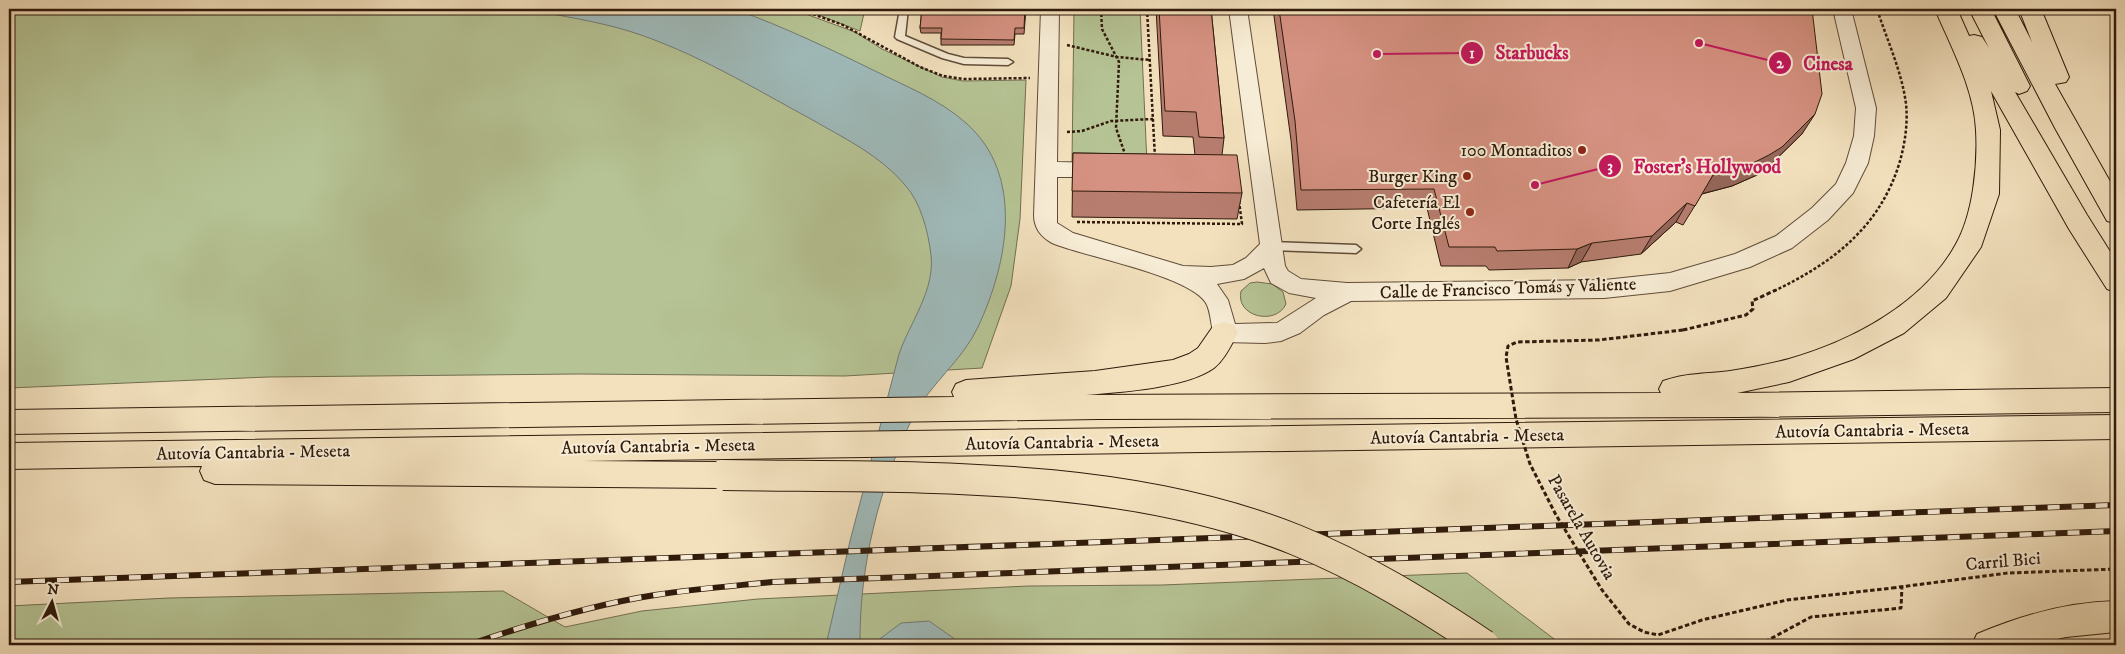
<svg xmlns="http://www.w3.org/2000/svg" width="2125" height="654" viewBox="0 0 2125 654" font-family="'IM FELL DW Pica',serif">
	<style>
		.green { fill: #b6c495; stroke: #726f50 }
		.water { fill: #9fbbbb; stroke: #727b75 }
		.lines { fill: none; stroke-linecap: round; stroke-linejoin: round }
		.lane-casing { stroke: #604c38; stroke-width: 3 }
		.street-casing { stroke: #604c38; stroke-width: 2 }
		.highway-casing { stroke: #2f1a0b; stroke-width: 2 }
		.path-far1 { stroke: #2f1a0b; stroke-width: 2.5; stroke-dasharray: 3 2; stroke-linecap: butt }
		.path { stroke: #2f1a0b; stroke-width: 3; stroke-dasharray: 4.5 2.5; stroke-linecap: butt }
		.lane { fill: #f7ecd5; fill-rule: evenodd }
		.street { fill: #f7ecd5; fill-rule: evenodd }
		.highway { fill: #f3e1be; fill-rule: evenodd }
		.rail-casing { stroke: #2f1a0b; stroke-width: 6 }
		.rail { stroke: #f7ecd5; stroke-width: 4.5; stroke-dasharray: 12; stroke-linecap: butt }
		.highway-bridge-casing { stroke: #2f1a0b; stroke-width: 32; stroke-linecap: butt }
		.path-bridge { stroke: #2f1a0b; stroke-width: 3; stroke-dasharray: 4.5 2.5; stroke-linecap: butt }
		.highway-bridge { stroke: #f3e1be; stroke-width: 30 }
		.wall { fill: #b77d6f; stroke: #2f1a0b }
		.shaded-wall { fill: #95665a; stroke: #2f1a0b }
		.building { fill: #d59181; stroke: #2f1a0b }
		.poi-dot { fill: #8f2418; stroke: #f7ecd5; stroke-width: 2 }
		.labels { text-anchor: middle; stroke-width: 4; stroke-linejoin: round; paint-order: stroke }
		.poi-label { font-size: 18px; fill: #2f1a0b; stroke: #f7ecd5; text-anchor: end }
		.street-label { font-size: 18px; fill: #2f1a0b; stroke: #f7ecd5 }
		.leader { fill: none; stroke: #c2185b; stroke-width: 2 }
		.callout-dot { fill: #c2185b; stroke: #f7ecd5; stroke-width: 2 }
		.mark-label { font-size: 15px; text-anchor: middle; font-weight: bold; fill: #fff }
		.callout-label { font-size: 19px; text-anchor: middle; font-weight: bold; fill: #c2185b; stroke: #f7ecd5; stroke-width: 4; stroke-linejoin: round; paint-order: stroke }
	</style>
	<rect width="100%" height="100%" fill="#f3e1be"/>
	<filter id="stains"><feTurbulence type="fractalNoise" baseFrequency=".004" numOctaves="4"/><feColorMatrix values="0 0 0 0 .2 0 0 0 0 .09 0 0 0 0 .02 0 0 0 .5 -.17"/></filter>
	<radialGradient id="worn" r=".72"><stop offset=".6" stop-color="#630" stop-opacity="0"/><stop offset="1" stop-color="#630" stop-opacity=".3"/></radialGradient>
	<path class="green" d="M9,9H792L855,32L882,49L942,77L963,81L1026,80L1020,219L1011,286L982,368L845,376L578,374L268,377L9,388Z
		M803,9H865L860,31Z
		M1074,9H1140L1147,163L1072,162Z
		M1257,282L1272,284L1283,292L1286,304C1276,326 1235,317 1241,291L1250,283Z
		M1467,573L1562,645H9V606L169,598L503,591L565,627L642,611L758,599L1028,586L1162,585Z"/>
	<path class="water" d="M525,9H731L737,10C784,27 828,48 873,70C905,86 939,99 966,123C1025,175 1008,263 978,327C962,361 930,384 913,417C879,486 859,568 860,645H826L850,541L899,354C910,322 935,291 931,255C928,231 921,203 905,185C880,155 842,137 809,118C752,87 694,52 632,32C597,21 561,16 525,9Z
		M929,621L959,642L960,645H864L877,641L901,623Z"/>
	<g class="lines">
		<defs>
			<path id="lane" d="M900,9H908L905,36L948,54L964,58L1008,59L1013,62L1008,65L964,64L942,58L897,39L895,37Z
				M1271,242L1356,245L1361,249L1356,253L1271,250L1266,246Z"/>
			<path id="street" d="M1041,9H1059L1057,162L1105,163L1113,165L1116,170L1113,175L1105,177H1057V223L1073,233L1183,266L1211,267L1233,265L1246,258L1260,244L1229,9H1247L1285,266L1288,271L1301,279L1347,283L1604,280L1670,273L1735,254L1776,236L1812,208L1836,184L1846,163L1854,136L1856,108L1833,9H1851L1876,108L1874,136L1868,163L1853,193L1828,220L1792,248L1750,267L1670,291L1604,298L1351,301L1324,315L1300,333L1281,341L1265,343L1224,342L1216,340C1210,328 1212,314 1206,303C1189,275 1085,257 1052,243C1041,237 1034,228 1034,215ZM1264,268L1271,283L1289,293L1316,298L1277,323L1235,324L1228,300L1217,284L1244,279Z"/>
			<path id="highway" d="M1935,9H1957L1969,36L1974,35L1982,37L1989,48L1969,9H1991L2030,86L2027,91L2019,94L2015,92L2087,215L2116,261V292L2107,289L2069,229L1991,91L2000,130L1999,194L1981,247L1946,298L1904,333L1854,359L1789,382L1737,393L2116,388V412L1739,417L1099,419L9,434V410L954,397L952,392L956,384L966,380L1095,371L1173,360L1189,354L1198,348L1214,325L1224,322L1234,325L1238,333C1231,345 1225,359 1214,368C1186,388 1121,392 1086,395L1661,393L1659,389L1663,381C1684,373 1708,374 1730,371C1749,368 1770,364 1789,359C1852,341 1924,303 1956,244C1973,214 1978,165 1976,130C1974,88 1951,47 1935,9Z
				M1993,9H2015L2032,42L2019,9H2041L2069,77L2066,82L2055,84L2116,192V223L2107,221L2055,128Z
				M2116,415V439L583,461L723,462L734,466L738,475L734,484L723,488L215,484L204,480L200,471L202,466L9,469V443Z
				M2116,601V632L2066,637L2031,645H1972L1977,634C2022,615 2067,602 2116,601Z"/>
		</defs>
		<use href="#lane" class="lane-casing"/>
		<use href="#street" class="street-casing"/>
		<use href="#highway" class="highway-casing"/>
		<path class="path-far1" d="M799,9L843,25L920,67L943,76L964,79L1030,78
			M1101,9L1102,29L1119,62L1116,128L1126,157
			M1147,9L1155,158
			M1067,45L1117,57L1150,60
			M1067,132L1082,131L1111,121L1153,119
			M1077,222L1242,224L1239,201
			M1774,291C1833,263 1881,226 1900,161C1905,143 1908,123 1906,104C1902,72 1887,40 1877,9"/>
		<path class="path" d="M1683,330L1746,315L1753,309L1752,301L1776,290
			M1892,588L2008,573L2116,569
			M1759,645L1811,617L1901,608L1902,586"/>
		<use href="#lane" class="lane"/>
		<use href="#street" class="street"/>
		<use href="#highway" class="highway"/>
		<defs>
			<path id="rail" d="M9,582L2116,505
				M468,645C529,624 591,605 655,595C694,589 733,586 772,582L2116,531"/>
		</defs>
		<use href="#rail" class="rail-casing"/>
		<use href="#rail" class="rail"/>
		<defs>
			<path id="highway-bridge" d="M723,475C910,478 1120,469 1296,540C1363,567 1424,605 1484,645"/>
		</defs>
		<use href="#highway-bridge" class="highway-bridge-casing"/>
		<path class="path-bridge" d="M1683,330L1599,340L1517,342L1508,346L1506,357L1516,419L1530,464L1556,515L1602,590L1629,624L1644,632L1658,635L1702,620L1787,600L1892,588"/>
		<use href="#highway-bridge" class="highway-bridge"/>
	</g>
	<path class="wall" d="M922,9H1026L1024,34H1015L1014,45H941V33H921L920,28Z
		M1156,9H1211L1224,138L1222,155L1242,193L1237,219L1072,217L1073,153L1195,155L1193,137L1163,136Z
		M1273,9H1812L1802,134L1769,166L1757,175L1732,186L1702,194L1683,225L1676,222L1641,254L1581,262L1568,268L1489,270L1486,266H1441L1427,208L1297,210L1291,140Z"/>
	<path class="shaded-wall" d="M1815,114L1802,134L1769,166L1757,175L1732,186L1701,194L1713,175Z
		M1687,203L1676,222L1641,254L1652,236Z
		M1592,243L1581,262L1568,268L1577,249Z"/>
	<path class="building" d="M922,9H1025L1024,28H1015L1014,40L941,39L942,28H920Z
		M1159,9H1211L1224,138L1199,137L1196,112L1165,111Z
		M1279,9H1812L1822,94L1815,114L1782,147L1769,155L1745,167L1713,175L1695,206L1687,203L1652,236L1592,243L1577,249L1497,251L1495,247H1449L1434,189L1301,190L1295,121Z
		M1073,153L1237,155L1242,193L1072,191Z"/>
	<g class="poi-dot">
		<circle cx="1582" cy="150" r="5"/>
		<circle cx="1467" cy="176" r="5"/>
		<circle cx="1470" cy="212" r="5"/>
	</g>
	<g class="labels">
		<g class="poi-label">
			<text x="1572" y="156">100 Montaditos</text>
			<text x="1457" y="182">Burger King</text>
			<text x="1460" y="208">Cafetería El<tspan x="1460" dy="21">Corte Inglés</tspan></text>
		</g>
		<g class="street-label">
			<text transform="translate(1508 288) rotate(-2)" y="6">Calle de Francisco Tomás y Valiente</text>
			<text transform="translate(1872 430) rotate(-1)" y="6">Autovía Cantabria - Meseta</text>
			<text transform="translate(1467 436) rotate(-1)" y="6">Autovía Cantabria - Meseta</text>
			<text transform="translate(1062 442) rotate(-1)" y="6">Autovía Cantabria - Meseta</text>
			<text transform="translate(658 446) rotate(-1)" y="6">Autovía Cantabria - Meseta</text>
			<text transform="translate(253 452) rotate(-1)" y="6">Autovía Cantabria - Meseta</text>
			<text transform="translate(1582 527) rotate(60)" y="6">Pasarela Autovia</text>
			<text transform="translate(2003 561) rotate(-5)" y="6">Carril Bici</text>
		</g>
	</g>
	<path class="leader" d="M1377 54L1472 53M1699 43L1780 63M1535 185L1610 166"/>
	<g class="callout-dot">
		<circle cx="1377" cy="54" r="5"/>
		<circle cx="1699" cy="43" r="5"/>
		<circle cx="1535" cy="185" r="5"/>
		<circle cx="1472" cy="53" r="12"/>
		<circle cx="1780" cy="63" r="12"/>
		<circle cx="1610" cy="166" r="12"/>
	</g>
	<g class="mark-label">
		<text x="1472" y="58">1</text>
		<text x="1780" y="68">2</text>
		<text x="1610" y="171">3</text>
	</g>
	<g class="callout-label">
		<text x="1532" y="59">Starbucks</text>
		<text x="1828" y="70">Cinesa</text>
		<text x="1707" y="173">Foster's Hollywood</text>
	</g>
	<rect width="2125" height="654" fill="none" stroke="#f3e1be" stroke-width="30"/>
	<rect x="10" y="10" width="2105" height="634" fill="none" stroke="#2f1a0b" stroke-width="2.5"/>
	<rect x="15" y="15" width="2095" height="624" fill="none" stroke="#2f1a0b"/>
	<g transform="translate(52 602) rotate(6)" stroke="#f7ecd5" stroke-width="4" paint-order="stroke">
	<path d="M0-4L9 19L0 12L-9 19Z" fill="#2f1a0b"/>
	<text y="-8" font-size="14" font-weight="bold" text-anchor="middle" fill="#2f1a0b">N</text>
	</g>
	<rect width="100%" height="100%" filter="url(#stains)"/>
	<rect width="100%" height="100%" fill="url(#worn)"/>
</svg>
